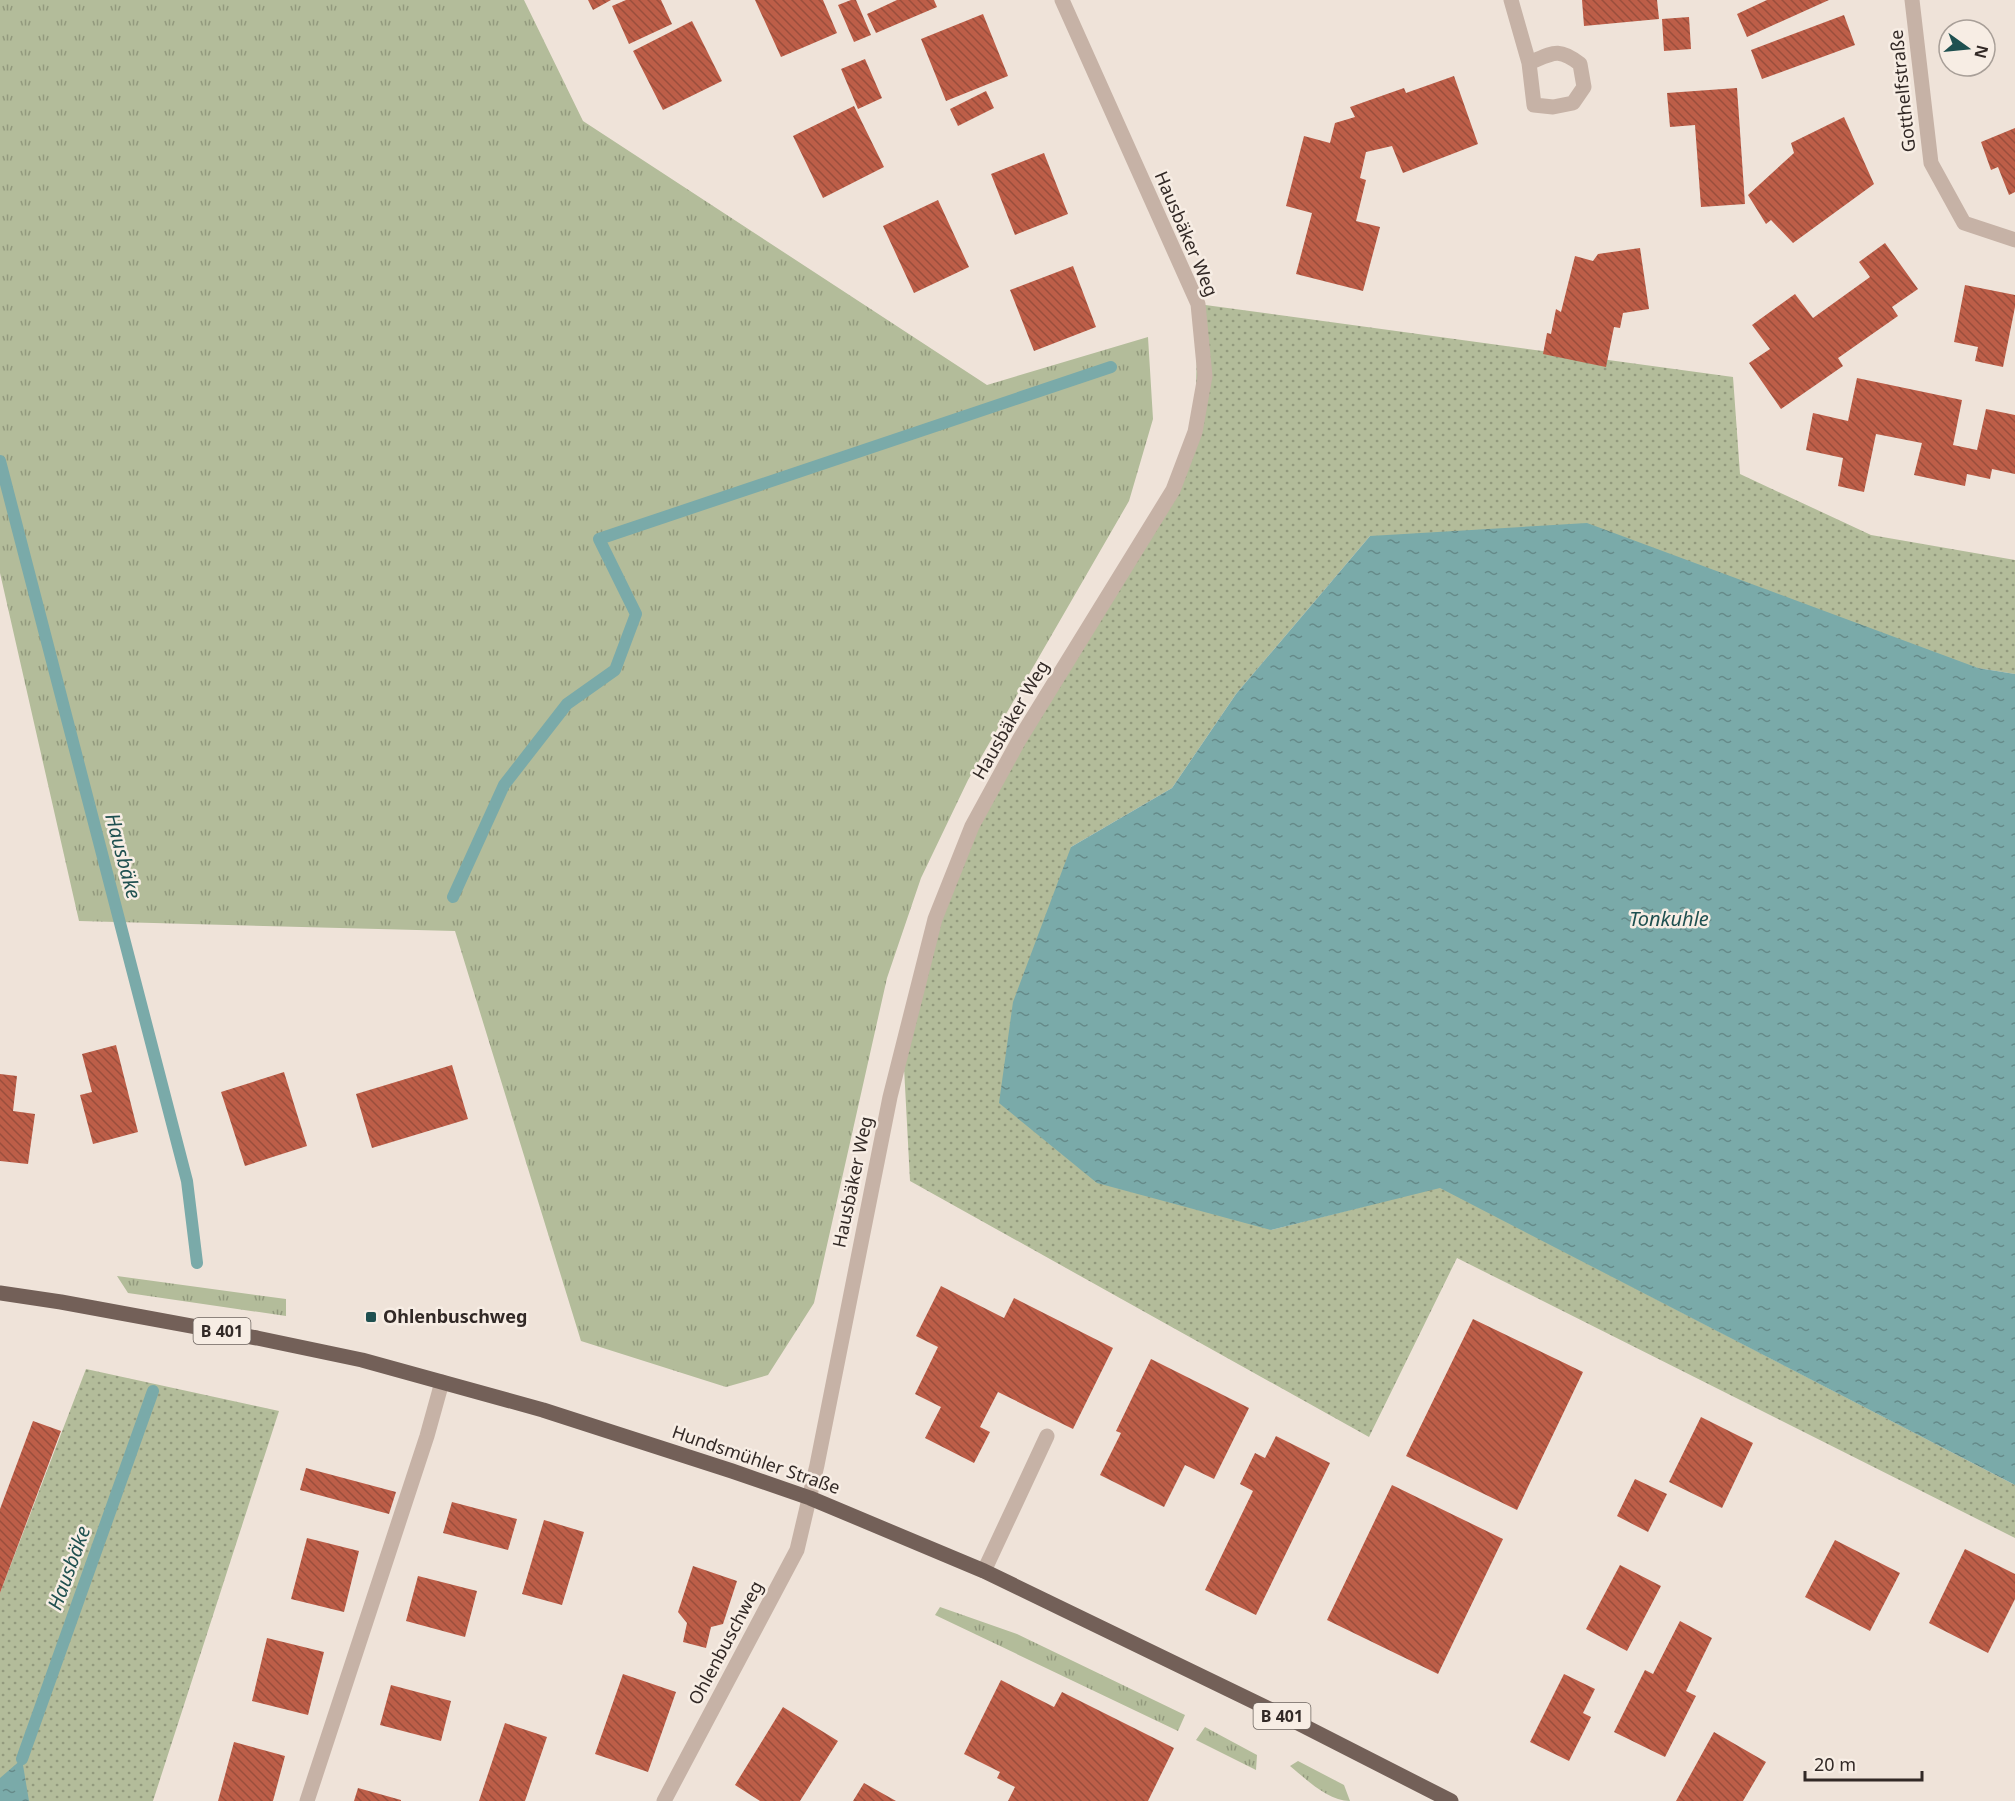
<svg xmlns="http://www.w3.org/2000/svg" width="2015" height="1801" viewBox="0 0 2015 1801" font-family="'Noto Sans',sans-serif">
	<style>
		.grass { fill: url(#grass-tufts) }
		.park { fill: url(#park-dots) }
		.water { fill: url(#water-ripples) }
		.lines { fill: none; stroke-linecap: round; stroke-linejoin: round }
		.stream { stroke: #7aaaa9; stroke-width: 12 }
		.building { fill: url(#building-back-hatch) }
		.minor { stroke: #c6b2a6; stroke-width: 15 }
		.major { stroke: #736058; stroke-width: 15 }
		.poi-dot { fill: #1f5050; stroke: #f7ede4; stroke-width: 2 }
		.labels { text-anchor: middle; stroke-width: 5; stroke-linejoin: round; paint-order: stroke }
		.shield { fill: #f7ede4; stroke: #6d645f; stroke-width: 1.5 }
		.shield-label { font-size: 16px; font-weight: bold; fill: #322926 }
		.street-label { font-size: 18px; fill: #322926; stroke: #f7ede4 }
		.poi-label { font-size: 18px; font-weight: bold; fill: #322926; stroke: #f7ede4; text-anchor: start }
		.water-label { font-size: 20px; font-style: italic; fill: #1f5050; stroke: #f7ede4 }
	</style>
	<defs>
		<pattern id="grass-tufts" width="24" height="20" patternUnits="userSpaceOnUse" patternTransform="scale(1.5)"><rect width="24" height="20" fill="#b3bc9a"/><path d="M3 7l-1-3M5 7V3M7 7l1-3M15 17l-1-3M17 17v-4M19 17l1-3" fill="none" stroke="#92997d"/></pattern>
		<pattern id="park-dots" width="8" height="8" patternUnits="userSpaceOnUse" patternTransform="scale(1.5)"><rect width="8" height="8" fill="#b3bc9a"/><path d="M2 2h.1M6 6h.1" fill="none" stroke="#92997d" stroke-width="1.8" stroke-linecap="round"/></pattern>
		<pattern id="water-ripples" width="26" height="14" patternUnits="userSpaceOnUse" patternTransform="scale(1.5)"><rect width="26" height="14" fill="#7aaaa9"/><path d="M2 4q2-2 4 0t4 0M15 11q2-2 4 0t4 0" fill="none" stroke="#658a89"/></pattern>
		<pattern id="building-back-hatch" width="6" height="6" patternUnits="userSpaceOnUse" patternTransform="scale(1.5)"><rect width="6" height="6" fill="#bd5e48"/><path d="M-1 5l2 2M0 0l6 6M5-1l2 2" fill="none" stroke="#9a4e3c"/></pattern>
	</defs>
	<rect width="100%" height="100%" fill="#efe3d9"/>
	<path class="grass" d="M0,0H524L583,121L987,385L1148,337L1153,419L1129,501L968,780L921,878L887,978L814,1303L768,1375L726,1387L581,1341L455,931L79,921L0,573Z
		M117,1276L286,1299V1316L128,1293Z
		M940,1607L1017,1634L1185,1715L1178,1731L935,1615Z
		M1205,1727L1257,1755L1256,1770L1196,1740Z
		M1298,1761L1344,1785L1350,1801C1328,1801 1306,1779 1290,1766Z"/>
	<path class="park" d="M1198,304L1733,377L1740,474L1871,535L2015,560V674L1978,668L1370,536L1236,694L1172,788L1071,847L1271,1230L1440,1187L2015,1485V1538L1457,1258L1369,1437L910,1181L903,1048L935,919L1019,740L1173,490L1195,432Z
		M86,1369L279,1411L153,1801H0V1593Z"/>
	<path class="water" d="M1587,523L1978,668L2015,674V1485L1440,1188L1271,1230L1097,1183L999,1103L1013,1002L1071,847L1172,788L1236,694L1370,536Z
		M22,1759L29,1801H0V1778Z"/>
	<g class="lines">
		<path class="stream" d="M0,461L187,1181L197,1263
			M453,897L504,785L567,704L615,670L636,614L599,539L1111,367
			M22,1759L153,1391"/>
	</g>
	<path class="building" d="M588,0H611L593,10Z
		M626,0H661L672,24L629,44L612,6Z
		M755,0H823L837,33L781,57Z
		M851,0H856L871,35L854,42L838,5Z
		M897,0H934L937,7L876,33L867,14Z
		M1582,0H1657L1659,19L1584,26Z
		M1767,0H1829L1747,37L1737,14Z
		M983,14L1008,76L946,101L921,39Z
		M1844,15L1855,45L1762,79L1751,50Z
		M1689,17L1691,49L1664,51L1662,19Z
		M692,21L722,81L663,110L633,51Z
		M865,59L882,98L858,109L841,69Z
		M1454,76L1478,144L1403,173L1392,146L1366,152L1360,178L1366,180L1356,221L1380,227L1363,291L1296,274L1312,213L1286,206L1304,136L1330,143L1335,123L1355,117L1350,107L1404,88L1406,93Z
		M1737,88L1745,204L1701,207L1695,125L1670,127L1667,93Z
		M986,91L994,108L958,126L950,109Z
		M854,106L884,167L823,198L793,136Z
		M1844,117L1874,184L1793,243L1771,220L1766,224L1748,195L1794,153L1791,143Z
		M2015,128V192L2009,195L1998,167L1991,170L1981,142Z
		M1044,153L1068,214L1015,235L991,174Z
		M938,200L969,267L914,293L883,226Z
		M1885,243L1918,289L1892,307L1898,316L1838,358L1843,366L1781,409L1749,363L1770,349L1752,325L1795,294L1813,318L1870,277L1859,262Z
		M1640,248L1649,309L1623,313L1620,328L1614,327L1606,367L1543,354L1547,333L1551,334L1556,309L1561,312L1575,256L1593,261L1598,254Z
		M1073,266L1096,327L1034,351L1010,290Z
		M1965,285L2015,295V307L2003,367L1975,361L1978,347L1954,342Z
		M1857,378L1962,400L1953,445L1977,450L1986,409L2015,415V474L1992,469L1990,479L1967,474L1965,486L1914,475L1922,443L1876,434L1864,492L1838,486L1843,458L1806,450L1813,413L1848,421Z
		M116,1045L138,1132L93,1144L80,1095L92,1092L82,1054Z
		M452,1065L468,1119L372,1148L356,1094Z
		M284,1072L307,1146L245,1166L221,1092Z
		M0,1074L17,1076L13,1111L35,1114L28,1164L0,1161Z
		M941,1286L1004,1318L1014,1298L1113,1348L1073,1429L998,1392L980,1427L990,1432L974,1463L925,1438L941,1407L915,1394L938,1347L916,1336Z
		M1473,1319L1583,1372L1517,1510L1406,1456Z
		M1151,1359L1249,1408L1214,1479L1185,1465L1164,1507L1100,1475L1121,1433L1116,1431Z
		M1701,1417L1753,1443L1722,1508L1669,1482Z
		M33,1421L61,1431L0,1593V1509Z
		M1276,1436L1330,1463L1256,1615L1205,1590L1253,1491L1240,1484L1255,1453L1265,1458Z
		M306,1468L396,1492L389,1514L300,1490Z
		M1635,1479L1667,1494L1648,1532L1617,1516Z
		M1392,1485L1503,1539L1438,1674L1327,1620Z
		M452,1502L517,1519L508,1550L443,1533Z
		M544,1520L584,1532L562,1605L522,1594Z
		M307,1538L359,1551L344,1612L291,1599Z
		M1835,1540L1900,1573L1870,1631L1805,1597Z
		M1965,1549L2015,1574V1599L1988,1653L1929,1623Z
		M1620,1565L1661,1586L1627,1651L1586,1629Z
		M693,1566L737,1581L723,1624L711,1627L706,1648L683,1642L687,1623L678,1612Z
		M418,1576L477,1591L465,1637L406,1621Z
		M1680,1621L1712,1638L1686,1691L1696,1696L1665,1757L1614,1732L1645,1670L1653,1674Z
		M267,1638L324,1652L308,1715L252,1701Z
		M623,1674L676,1692L648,1772L595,1754Z
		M1564,1674L1595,1689L1583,1713L1591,1717L1569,1761L1530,1742Z
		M1001,1680L1054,1707L1062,1692L1174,1748L1148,1801H1008L1015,1787L997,1778L1000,1772L964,1754Z
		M391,1685L451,1701L441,1741L380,1725Z
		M783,1707L838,1741L800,1801H760L735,1785Z
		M505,1723L547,1737L525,1801H479Z
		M1714,1732L1766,1762L1743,1801H1676Z
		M234,1742L285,1756L273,1801H218Z
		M864,1783L896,1801H853Z
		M358,1788L401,1800V1801H354Z"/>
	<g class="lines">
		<path class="minor" d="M1511,0L1529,63L1534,105L1553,107L1573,103L1584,87L1580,64C1558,47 1553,53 1529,63
			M1912,0L1931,163L1964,223L2015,240
			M984,1571L1047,1436
			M307,1801L427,1436L442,1382
			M664,1801L797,1550L817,1465L890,1097L935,919L972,826L1019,740L1173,490L1195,432L1205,376L1198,304L1062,0"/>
		<path class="major" d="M0,1293L61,1302L257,1338L362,1360L543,1410L732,1471L810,1498L984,1571L1296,1722L1451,1801"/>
	</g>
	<rect class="poi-dot" x="365" y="1311" width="12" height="12" rx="3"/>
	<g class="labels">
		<g class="shield">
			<rect x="193.5" y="1318" width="57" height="26" rx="4.5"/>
			<rect x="1253.5" y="1703" width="57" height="26" rx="4.5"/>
		</g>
		<g class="shield-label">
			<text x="222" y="1337">B 401</text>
			<text x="1282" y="1722">B 401</text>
		</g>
		<g class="street-label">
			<text transform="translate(1903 91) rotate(-96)" y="6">Gotthelfstraße</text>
			<text transform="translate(1186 234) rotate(67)" y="6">Hausbäker Weg</text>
			<text transform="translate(1011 720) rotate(-60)" y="6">Hausbäker Weg</text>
			<text transform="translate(853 1182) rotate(-78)" y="6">Hausbäker Weg</text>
			<text transform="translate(756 1460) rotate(19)" y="6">Hundsmühler Straße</text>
			<text transform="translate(726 1643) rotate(-62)" y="6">Ohlenbuschweg</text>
		</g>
		<g class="poi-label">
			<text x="383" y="1323">Ohlenbuschweg</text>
		</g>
		<g class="water-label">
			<text transform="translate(123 856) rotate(75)" y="7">Hausbäke</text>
			<text x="1669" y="926">Tonkuhle</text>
			<text transform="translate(69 1568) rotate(-70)" y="7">Hausbäke</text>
		</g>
	</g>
	<g transform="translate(1967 48) rotate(105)"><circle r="28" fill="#f7ede4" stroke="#a89f98" stroke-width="1.5"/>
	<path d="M0-4.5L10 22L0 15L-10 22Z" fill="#1f5050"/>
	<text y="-9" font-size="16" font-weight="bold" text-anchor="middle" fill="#322926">N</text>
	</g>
	<path d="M1805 1771v9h117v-9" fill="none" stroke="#322926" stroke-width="3"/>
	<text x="1814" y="1771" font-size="18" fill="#322926" stroke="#f7ede4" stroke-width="4.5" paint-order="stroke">20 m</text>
</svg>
